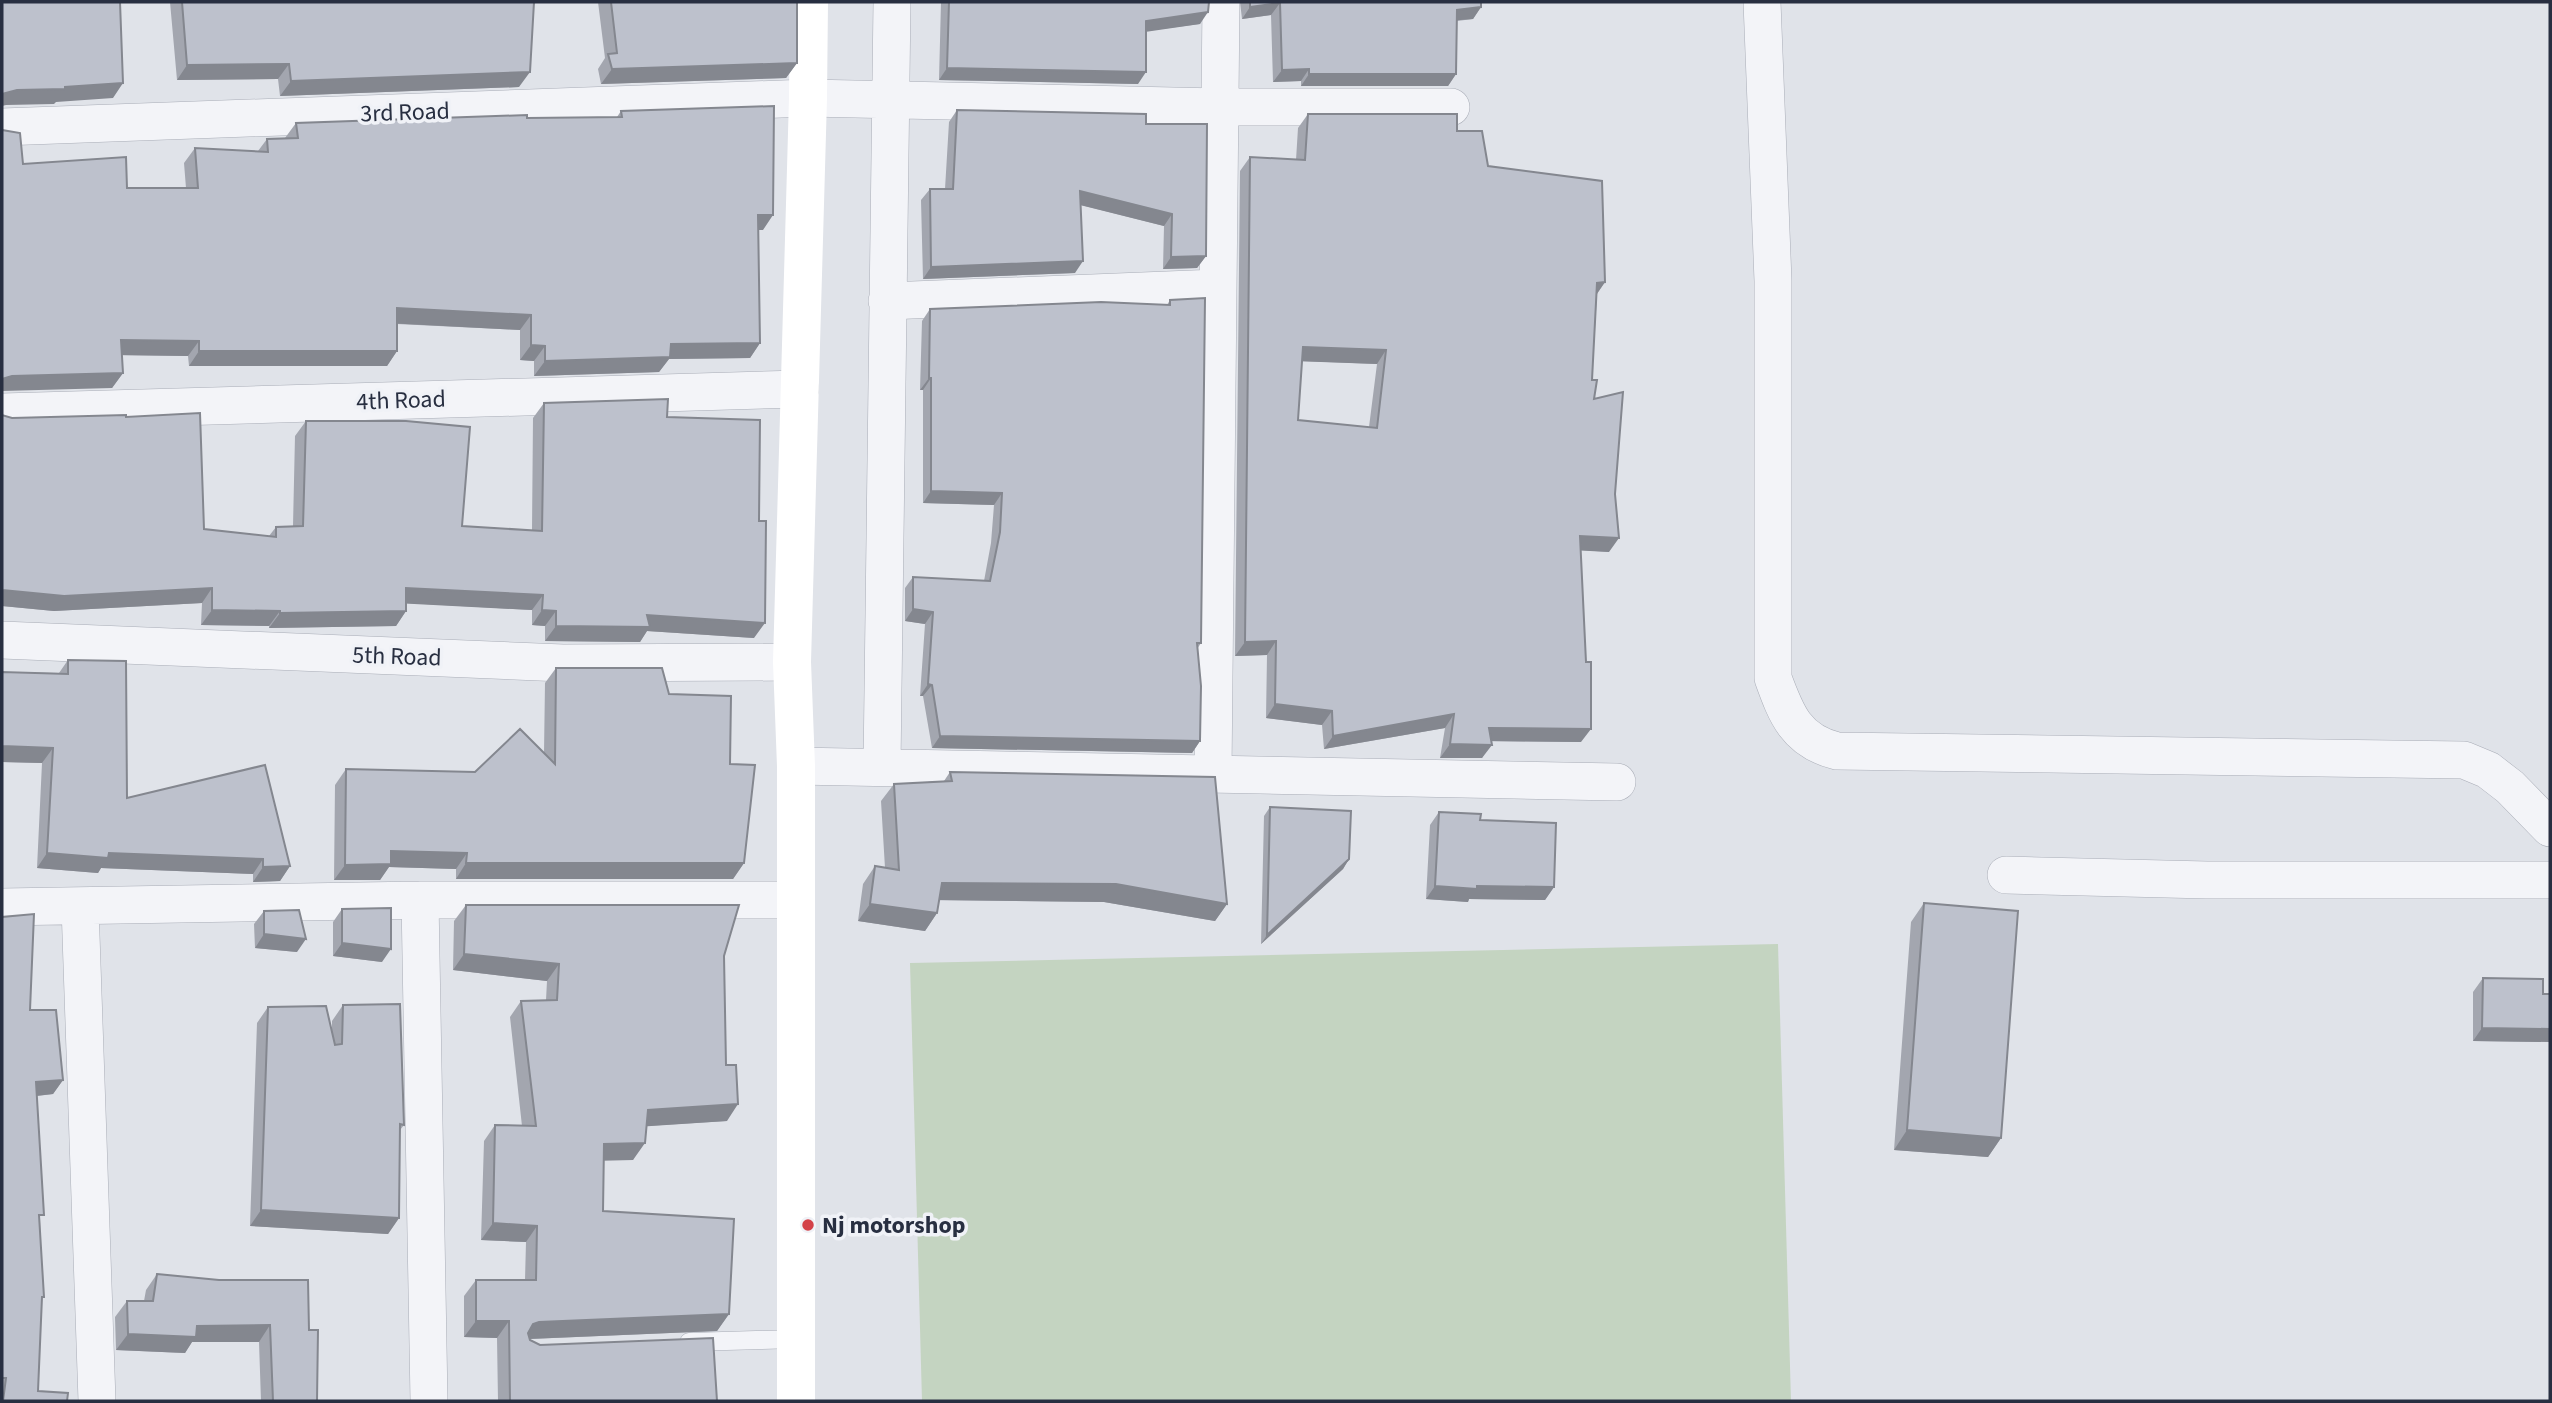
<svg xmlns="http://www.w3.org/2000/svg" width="2552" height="1403" viewBox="0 0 2552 1403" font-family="'Source Sans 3',sans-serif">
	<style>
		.green { fill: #c4d4c1 }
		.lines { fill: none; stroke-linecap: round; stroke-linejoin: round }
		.lane-casing { stroke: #a9adb7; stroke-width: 19 }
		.street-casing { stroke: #a9adb7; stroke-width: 38 }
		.lane { stroke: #f3f4f8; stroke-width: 18 }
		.street { stroke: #f3f4f8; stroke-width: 37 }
		.secondary { stroke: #fff; stroke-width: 38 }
		.wall { fill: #a3a6af; fill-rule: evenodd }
		.shaded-wall { fill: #84878f }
		.building { fill: #bdc1cc; stroke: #84878f; stroke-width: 2; fill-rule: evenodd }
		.poi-dot { fill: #d34148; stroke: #f0f2f7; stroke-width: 2.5 }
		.labels { text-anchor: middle; stroke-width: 7; stroke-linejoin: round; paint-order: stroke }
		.street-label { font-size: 24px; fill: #282f41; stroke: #f0f2f7 }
		.poi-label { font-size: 24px; font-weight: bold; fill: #282f41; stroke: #f0f2f7; text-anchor: start }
	</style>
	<rect width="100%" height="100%" fill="#e0e3e9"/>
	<path class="green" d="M1778,944L1791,1401H922L910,963Z"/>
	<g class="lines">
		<defs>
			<path id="lane" d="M689,1342L795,1339"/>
			<path id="street" d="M1762,2L1773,281V678C1786,714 1796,741 1837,751L2464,760L2488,770L2510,787L2550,828
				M2,127L808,98L1219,107H1451
				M887,301L1217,288
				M2,412L800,389
				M2,640L563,663L792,662
				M796,766L1617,782
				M882,767L892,2
				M1213,773L1221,2
				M2006,875L2207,880H2550
				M420,900L429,1401
				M80,906L97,1401
				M2,907L420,900H794"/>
		</defs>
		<use href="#lane" class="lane-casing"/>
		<use href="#street" class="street-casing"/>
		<use href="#lane" class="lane"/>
		<use href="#street" class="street"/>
		<path class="secondary" d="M796,1401V766L792,662L808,98L809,2"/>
	</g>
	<path class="wall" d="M170,2H536L534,5L519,87L280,96L278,79L177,80Z
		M598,2H797V63L786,78L601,84L598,69L605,58Z
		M941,2H1209L1200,24L1146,31L1138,84L939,80Z
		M1240,2H1481V7L1473,19L1457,21L1456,74L1448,86H1301V81L1273,82L1271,15L1242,19Z
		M957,110L1146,124L1206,256L1197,268L1163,269L1164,226L1081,205L1075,273L923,279L921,200L930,189H945L949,122Z
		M621,111L763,230H758L760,343L750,358L669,359L659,372L534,376V361L520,360V330L397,324V351L387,366H189L188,356L122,355L123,373L112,388L23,164L127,188H186L184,163L195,148L258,151L267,139L285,138L296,123L617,117Z
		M1308,114L1457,131L1488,166L1605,282L1597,294L1592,380L1609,552L1581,550V742L1491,741L1482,758H1440L1445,728L1324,749L1322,725L1266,718L1267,655L1235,656L1240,171L1250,157L1296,160L1298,128ZM1302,361L1377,364L1369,427L1298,420Z
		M1170,300L1201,643L1197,649L1200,741L1192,753L932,748L923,696H920L925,624L905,621V588L913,577L984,581L991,543L994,505L923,503V390H920L922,321L930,309L1167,305Z
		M544,403L667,417L754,638L647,631L640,642L545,641V626L532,625V610L406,603V611L396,626L269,628V626L201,625L202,603L54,611L2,606V415L12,418L126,417L204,529L269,536L276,527L293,526L295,436L306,421L462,526L532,530L533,418Z
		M68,660L127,798L290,866L280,881L253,882V874L101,868L98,873L37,868L42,763L2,762V672L59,673Z
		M556,668L669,694L730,764L744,863L733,879H456V869L389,867L380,880H334L335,785L346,769L475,772L544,753L545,683Z
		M950,772L1227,904L1215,921L1104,902L939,900L937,913L925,931L858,921L863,884L875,866L885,868L881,801L894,784L944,781Z
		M1270,807L1349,859L1343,869L1261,944L1264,816Z
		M1439,812L1480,820L1554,887L1545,900L1469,899L1468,902L1426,899L1430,825Z
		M1924,903L2001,1138L1988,1157L1894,1150L1911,922Z
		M466,905L724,956L727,1121L646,1126L633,1160H604L603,1211L729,1314L717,1331L530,1339V1340L540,1345L717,1401H498L497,1338L464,1337V1296L476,1280H525L526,1242L481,1240L484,1141L495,1125L522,1126L510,1017L521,1001L546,1000L547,981L453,970L454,921Z
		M342,909L382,962L333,956V922Z
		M264,911L297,952L255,948L254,924Z
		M2,917L30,1010L63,1080L53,1094L37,1096L42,1300L38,1391L67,1401H2Z
		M2483,978L2543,994H2550V1042L2473,1041V992Z
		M343,1005L404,1125L400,1130L399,1218L388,1234L250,1226L257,1023L268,1007L332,1031V1021Z
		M157,1274L309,1330L317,1401H261L259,1342H192L185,1353L116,1350L115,1317L127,1301H144L146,1290Z"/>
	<path class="shaded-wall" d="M1280,3L1271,15L1242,19L1250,7Z
		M1481,7L1473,19L1448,21L1457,10Z
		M1208,12L1200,24L1138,33L1146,21Z
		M797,63L786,78L601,84L612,69Z
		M289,64L278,79L177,80L187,65Z
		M947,68L1146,72L1138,84L939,80Z
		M1309,69L1301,81L1273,82L1282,70Z
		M530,72L519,87L280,96L291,81Z
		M1309,74H1456L1448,86H1301Z
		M123,83L113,98L56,102L54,104L6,105L2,106V94L17,90Z
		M1080,191L1172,214L1164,226L1072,203Z
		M758,215H773L763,230H748Z
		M1206,256L1197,268L1163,269L1171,257Z
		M1083,261L1075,273L923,279L931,267Z
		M1605,282L1596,295L1597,283Z
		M397,308L531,315L520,330L386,323Z
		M121,340L199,341L188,356L110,355Z
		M760,343L750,358L669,359L659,372L534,376L545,361L671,344Z
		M531,345L545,346L534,361L520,360Z
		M1303,347L1386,350L1377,364L1293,361Z
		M199,351H397L387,366H189Z
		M123,373L112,388L2,391V379L12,376Z
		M929,378H931L923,390H920Z
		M931,491L1002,493L994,505L923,503Z
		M1580,536L1619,538L1609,552L1571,550Z
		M212,588L202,603L54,611L2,606V590Z
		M406,588L543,595L532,610L395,603Z
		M913,609L933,612L925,624L905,621Z
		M212,610L280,611L269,626L201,625Z
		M542,610L556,611L545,626L532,625Z
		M406,611L396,626L269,628L280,613Z
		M647,615L765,623L754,638L647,631L640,642L545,641L556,626Z
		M1276,641L1267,655L1235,656L1245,642Z
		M928,684L932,685L923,696H920Z
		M1275,704L1332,711L1322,725L1266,718Z
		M1454,714L1445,728L1324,749L1333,736Z
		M1489,728L1591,729L1581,742L1479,741Z
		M940,736L1200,741L1192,753L932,748Z
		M1450,744L1492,745L1482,758H1440Z
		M2,746L53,748L42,763L2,762Z
		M391,851L467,853L456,869L389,867L380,880H334L345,865Z
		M47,853H109L263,859L253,874L101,868L98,873L37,868Z
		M1349,859L1343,869L1261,944L1267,935Z
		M466,863H744L733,879H456Z
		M290,866L280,881L253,882L263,867Z
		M942,883L1116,884L1227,904L1215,921L1104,902L929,900Z
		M1435,886H1477L1554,887L1545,900L1469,899L1468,902L1426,899Z
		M870,904L937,913L925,931L858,921Z
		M264,934L306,939L297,952L255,948Z
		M342,943L391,949L382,962L333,956Z
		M464,954L559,964L547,981L453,970Z
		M2482,1028L2550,1029V1042L2473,1041Z
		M63,1080L53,1094L26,1097L36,1082Z
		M738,1104L727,1121L636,1127L648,1110Z
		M1907,1130L2001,1138L1988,1157L1894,1150Z
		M645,1143L633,1160L592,1161L604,1144Z
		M261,1210L399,1218L388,1234L250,1226Z
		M493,1223L537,1226L526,1242L481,1240Z
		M729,1314L717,1331L528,1339L521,1341L533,1324L539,1322Z
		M476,1321H509L497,1338L464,1337Z
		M270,1325L259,1342H192L185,1353L116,1350L128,1334L197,1326Z"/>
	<path class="building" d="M2,2H120L123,83L65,87V89L17,90L2,94Z
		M182,2H534L530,72L291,81L289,64L187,65Z
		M611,2H797V63L612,69L608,54L617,53Z
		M949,2H1209L1208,12L1146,21V72L947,68Z
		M1250,2H1481V7L1457,10L1456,74H1309V69L1282,70L1280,3L1250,7Z
		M774,106L773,215H758L760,343L671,344L670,357L545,361V346L531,345V315L397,308V351H199V341L121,340L123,373L12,376L2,379V130L20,133L23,164L126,157L127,188H198L195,148L268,152L267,139L298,138L296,123L527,115V118L622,117L621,111Z
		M957,110L1146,114V124H1207L1206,256L1171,257L1172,214L1080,191L1083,261L931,267L930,189H953Z
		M1308,114H1457V131H1482L1488,166L1602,181L1605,282L1597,283L1592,380H1597L1594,399L1623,392L1615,494L1619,538L1580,536L1586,662H1591V729L1489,728L1492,745L1450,744L1454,714L1333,736L1332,711L1275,704L1276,641L1245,642L1250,157L1305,160ZM1303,347L1386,350L1377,428L1298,420Z
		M1205,298L1201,643H1197L1201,686L1200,741L940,736L932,685L928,684L933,612L913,609V577L990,581L1000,532L1002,493L931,491V378H929L930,309L1101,302L1170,305V300Z
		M668,399L667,417L760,420L759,521H766L765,623L647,615L650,627L556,626V611L542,610L543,595L406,588V611L280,613V611L212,610V588L64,596L2,590V415L12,418L126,415V417L200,413L204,529L276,537V527L303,526L306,421H406L470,427L462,526L542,531L544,403Z
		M68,660L126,661L127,798L265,765L290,866L263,867V859L109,853L108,858L47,853L53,748L2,746V672L68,674Z
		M556,668H662L669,694L731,696L730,764L755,765L744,863H466L467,853L391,851V864L345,865L346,769L475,772L520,729L555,764Z
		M950,772L1215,777L1227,904L1116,884L942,883L937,913L870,904L875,866L899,870L894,784L952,781Z
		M1270,807L1351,811L1349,859L1267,935Z
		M1439,812L1481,814L1480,820L1556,823L1554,887L1477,886V889L1435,886Z
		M1924,903L2018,911L2001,1138L1907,1130Z
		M466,905H739L724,956L726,1065H736L738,1104L648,1110L645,1143L604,1144L603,1211L734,1219L729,1314L539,1322L533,1324L528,1333L530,1340L540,1345L713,1338L717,1401H510L509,1321H476V1280H536L537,1226L493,1223L495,1125L536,1126L521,1001L557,1000L559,964L464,954Z
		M391,908V949L342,943V909Z
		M299,910L306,939L264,934V911Z
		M34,914L30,1010H56L63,1080L36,1082L44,1215H39L44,1297H42L38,1391L68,1393L67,1401H3L6,1378H2V917Z
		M2483,978L2543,979V994H2550V1029L2482,1028Z
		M400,1004L404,1125L400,1124L399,1218L261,1210L268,1007L326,1006L335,1045L342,1044L343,1005Z
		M157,1274L219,1280H308L309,1330H318L317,1401H273L270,1325L197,1326L196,1337L128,1334L127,1301H153Z"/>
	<circle class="poi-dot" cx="808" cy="1225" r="7"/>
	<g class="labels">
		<g class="street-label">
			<text transform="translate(405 112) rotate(-2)" y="8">3rd Road</text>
			<text transform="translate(401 400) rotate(-2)" y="8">4th Road</text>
			<text transform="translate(397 656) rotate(2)" y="8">5th Road</text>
		</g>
		<g class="poi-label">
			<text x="822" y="1233">Nj motorshop</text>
		</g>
	</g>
	<rect width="2552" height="1403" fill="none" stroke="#282f41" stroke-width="7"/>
</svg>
